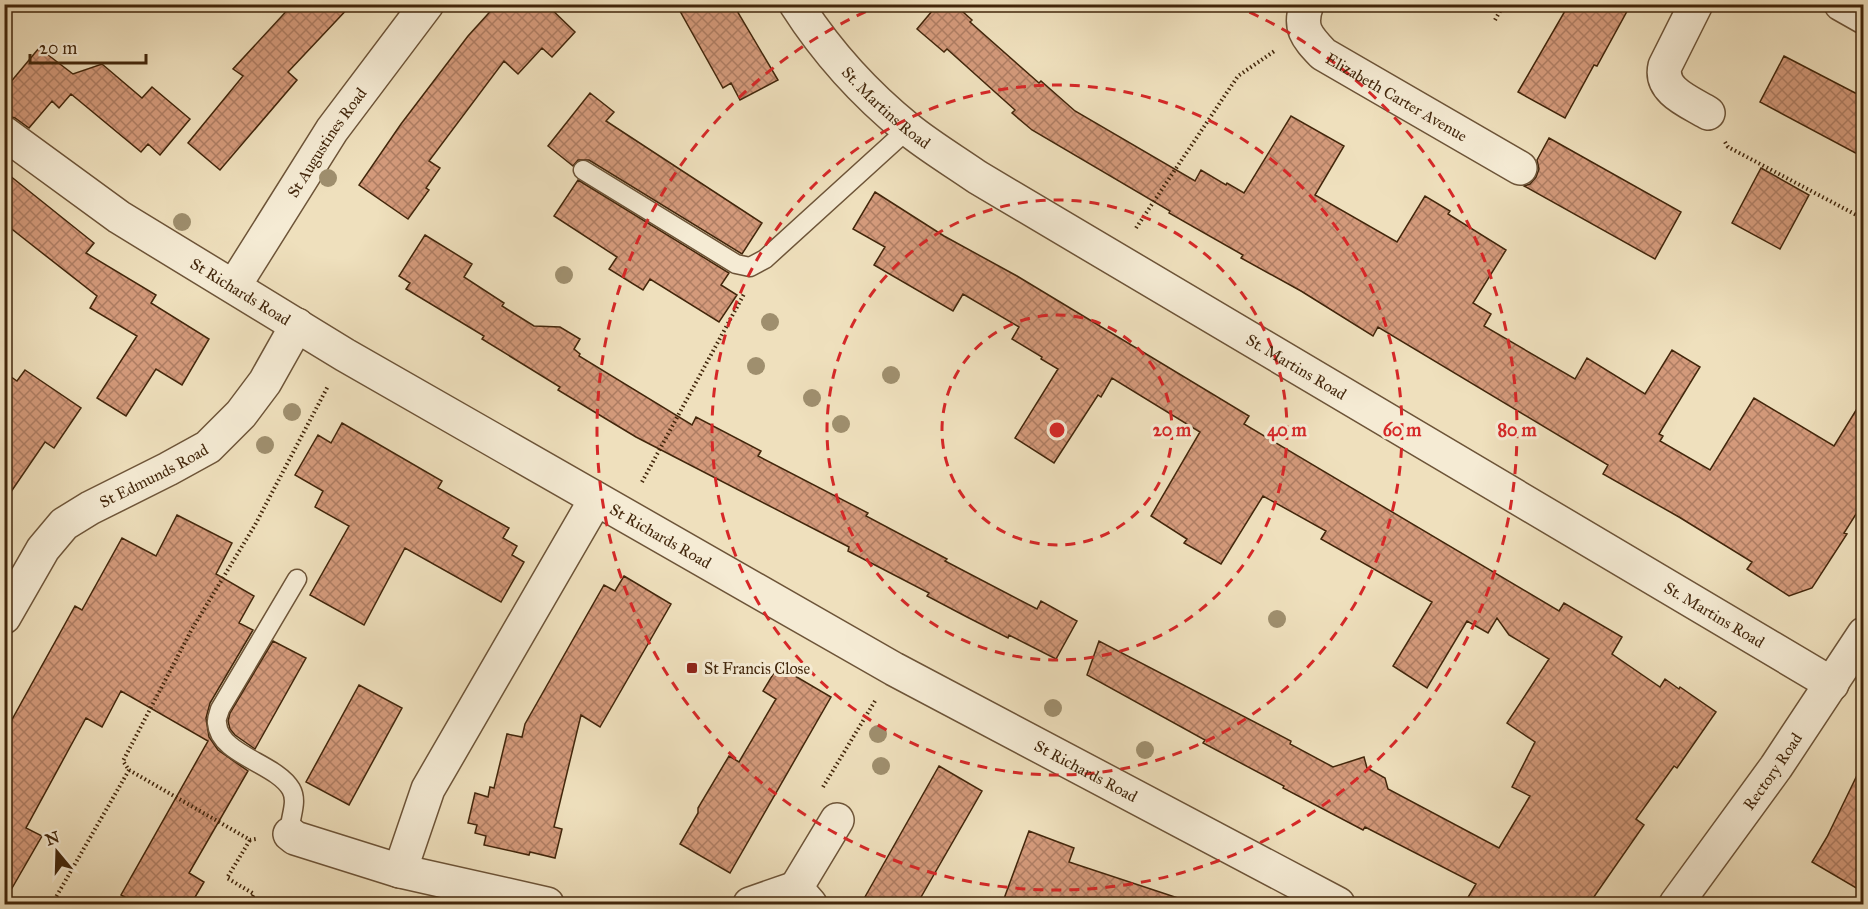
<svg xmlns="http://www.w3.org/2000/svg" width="1868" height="909" viewBox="0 0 1868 909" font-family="'IM FELL Great Primer',serif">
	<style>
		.building { fill: url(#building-cross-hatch); stroke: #42260b; stroke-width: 1.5 }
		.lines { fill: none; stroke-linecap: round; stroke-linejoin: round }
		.service-casing { stroke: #6d5438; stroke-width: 21 }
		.minor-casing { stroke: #6d5438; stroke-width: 36 }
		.tertiary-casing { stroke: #6d5438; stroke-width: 36 }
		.path { stroke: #42260b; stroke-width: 4; stroke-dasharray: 1.5 3; stroke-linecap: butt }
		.service { stroke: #f5ebd4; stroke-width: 18 }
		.minor { stroke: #f5ebd4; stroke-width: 33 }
		.tertiary { stroke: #f5ebd4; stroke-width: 33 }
		.tree { fill: #9f8f6e }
		.ring { fill: none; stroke: #d62828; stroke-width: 3; stroke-dasharray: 10 8 }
		.poi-dot { fill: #8f2418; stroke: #f5ebd4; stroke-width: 2 }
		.labels { text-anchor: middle; stroke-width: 6; stroke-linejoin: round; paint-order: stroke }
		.street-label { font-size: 16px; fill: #42260b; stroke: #f5ebd4 }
		.poi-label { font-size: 16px; fill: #42260b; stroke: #f5ebd4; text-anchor: start }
		.centre { fill: #d62828; stroke: #f5ebd4; stroke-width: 3 }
		.ring-label { font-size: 18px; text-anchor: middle; font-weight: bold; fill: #d62828; stroke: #f5ebd4; stroke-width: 6; stroke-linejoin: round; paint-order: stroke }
	</style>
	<defs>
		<pattern id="building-cross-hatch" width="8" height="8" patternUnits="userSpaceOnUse" patternTransform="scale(1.5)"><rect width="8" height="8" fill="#d49a7b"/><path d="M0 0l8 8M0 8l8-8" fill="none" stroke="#ae7d63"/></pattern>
	</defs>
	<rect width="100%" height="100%" fill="#efe0bd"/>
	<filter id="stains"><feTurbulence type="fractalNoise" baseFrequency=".00333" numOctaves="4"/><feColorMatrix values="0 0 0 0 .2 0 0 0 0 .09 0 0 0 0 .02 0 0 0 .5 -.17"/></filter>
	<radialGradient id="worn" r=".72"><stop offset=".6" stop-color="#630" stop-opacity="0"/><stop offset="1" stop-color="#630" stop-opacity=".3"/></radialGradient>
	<path class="building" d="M293,4H352L288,72L297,80L220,170L188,143L243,76L233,69Z
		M497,4H546L575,32L552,57L542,48L518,74L504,61L429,161L440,168L426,188L429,190L408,219L359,185L401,124L468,36Z
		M676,4H733L778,80L740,100L731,83L723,88Z
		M938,4H954L972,20L970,22L1039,83L1041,81L1075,111L1195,181L1201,170L1226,185L1227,183L1244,193L1291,116L1344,146L1315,195L1397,242L1425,196L1450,211L1448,214L1506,250L1473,303L1491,314L1484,326L1575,379L1587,358L1645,394L1672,350L1700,367L1659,434L1663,436L1660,441L1710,470L1754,398L1834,446L1863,399V503L1844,533L1847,534L1812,588L1789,596L1747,569L1752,562L1679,517L1603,474L1608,465L1378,327L1373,336L1301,291L1241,258L1243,255L1169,213L1170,211L1032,130L1012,113L1015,110L947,49L944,52L917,29Z
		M1569,4H1631L1597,66L1594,65L1565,118L1518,92Z
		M39,48L73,74L102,64L142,98L152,87L190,119L160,155L148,144L141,152L71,94L59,108L52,101L29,128L15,118L4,115V90Z
		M1784,56L1863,97V157L1760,102Z
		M590,93L614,112L606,121L762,223L742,254L589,160H578L573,166L548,146Z
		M1549,138L1681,212L1655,259L1524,186L1530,184L1536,177L1539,169L1537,160Z
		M1761,168L1809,195L1780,249L1732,223Z
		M4,171L94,243L86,253L156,295L151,303L209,339L182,385L156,369L126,416L97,398L137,336L90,308L97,296L4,223Z
		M578,180L729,273L721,285L737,295L719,322L650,279L643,290L609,269L617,257L554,216Z
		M875,192L944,236L1017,276L1249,416L1244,424L1559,611L1564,603L1622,637L1612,654L1660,687L1665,679L1679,689L1680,687L1716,712L1677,768L1674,766L1636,819L1644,825L1589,904H1464L1476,884L1365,827L1363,830L1283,788L1284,786L1203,743L1205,740L1087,675L1099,641L1291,741L1290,744L1333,767L1364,757L1367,768L1385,778L1388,789L1499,848L1530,796L1512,787L1535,742L1507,723L1549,659L1509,635L1497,618L1488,633L1467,621L1427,688L1393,666L1432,602L1321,539L1326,531L1263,496L1221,564L1184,543L1187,539L1151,516L1200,432L1112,378L1101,397L1098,395L1054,463L1015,438L1058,369L1041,359L1042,357L1012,339L1019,327L963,294L953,311L874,265L885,247L853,229Z
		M425,235L472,264L464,277L504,303L502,306L534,326L560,327L580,339L574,349L580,354L579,356L692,425L696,417L761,451L758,456L868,513L866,516L947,559L945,561L1037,609L1041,601L1077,621L1056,659L1009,635L1008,638L967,617L927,596L929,593L848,551L849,547L636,437L558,390L560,387L482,339L484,336L406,289L410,283L399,276Z
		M25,370L81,408L54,448L45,442L4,502V372L17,381Z
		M342,423L442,481L438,488L509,528L503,538L517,546L512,555L524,562L501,602L405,548L364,625L310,595L349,526L315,507L323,491L295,475L318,435L331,443Z
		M177,515L232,543L216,574L254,596L239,623L253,630L210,703L206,718L209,737L218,750L248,771L189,873L204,882L191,904H137L121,895L208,741L121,691L102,727L86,718L69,749L26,828L42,836L4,902V734L75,606L82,610L122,538L156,556Z
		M624,576L671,604L600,727L581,715L554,827L562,829L555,858L530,852L529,855L484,845L486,836L475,833L477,825L468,823L475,793L488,797L490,787L494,788L507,734L522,737L525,724L604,585L615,591Z
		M273,641L306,658L255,749L235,735L230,729L228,721L230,713Z
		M778,666L831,697L730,873L680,844L698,813V808L729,756L739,762L776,699L763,691Z
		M359,685L402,708L349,805L306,782Z
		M1863,763V892L1812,862L1827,837Z
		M939,766L982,791L917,904H861Z
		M1029,831L1074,848L1069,862L1178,898L1177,904H1002Z"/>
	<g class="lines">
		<defs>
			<path id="service" d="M583,170L736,264L750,267L765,259L908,129
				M290,834C288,820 299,803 291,789C276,763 219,755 217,723C216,719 219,713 220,709L297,579"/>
			<g id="minor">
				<path id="s1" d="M796,4C826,51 865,94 908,129C929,146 954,161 977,177L1832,684"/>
				<path id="s2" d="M1307,4C1298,28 1307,37 1323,54L1520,168"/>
				<path d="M1696,4L1665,66C1659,91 1690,102 1708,113"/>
				<path d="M1841,4L1864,17"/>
				<path id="s3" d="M234,286L332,130L427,4"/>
				<path id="s4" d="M4,617L43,549L64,524L90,508L168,469L208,447L241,414L265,382L297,325"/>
				<path d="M290,834L295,838L400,871L547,904"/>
				<path d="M400,871L428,789L596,499"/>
				<path d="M796,888L837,820"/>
				<path d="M750,904L796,888L810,904"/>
			</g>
			<g id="tertiary">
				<path id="s5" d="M4,133L119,217L345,355L894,669L1338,904"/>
				<path id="s6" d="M1676,904L1776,767L1864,634"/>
			</g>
		</defs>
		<use href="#service" class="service-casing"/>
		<use href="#minor" class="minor-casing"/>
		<use href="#tertiary" class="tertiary-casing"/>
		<path class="path" d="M1495,20L1504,4
			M1725,142L1728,147L1864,219
			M1136,228L1238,76L1276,50
			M642,482L744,294
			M129,770L250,840L256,839
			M823,787L875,701
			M52,904L129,770L123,761L192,629L255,525L328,386
			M248,904L254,894L227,878L250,840"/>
		<use href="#service" class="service"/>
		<use href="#minor" class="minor"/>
		<use href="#tertiary" class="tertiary"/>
	</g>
	<g class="tree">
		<circle cx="328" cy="178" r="9"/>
		<circle cx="182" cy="222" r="9"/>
		<circle cx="564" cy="275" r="9"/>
		<circle cx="770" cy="322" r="9"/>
		<circle cx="756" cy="366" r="9"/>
		<circle cx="891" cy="375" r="9"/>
		<circle cx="812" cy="398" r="9"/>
		<circle cx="292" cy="412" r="9"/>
		<circle cx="841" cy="424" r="9"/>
		<circle cx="265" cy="445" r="9"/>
		<circle cx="1277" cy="619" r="9"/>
		<circle cx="1053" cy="708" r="9"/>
		<circle cx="878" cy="734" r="9"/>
		<circle cx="1145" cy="750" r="9"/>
		<circle cx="881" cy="766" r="9"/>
	</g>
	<g class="ring">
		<circle cx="1057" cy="430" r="115"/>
		<circle cx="1057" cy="430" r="230"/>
		<circle cx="1057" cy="430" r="345"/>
		<path d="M1233 5A460 460 0 1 1 881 5"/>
	</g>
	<rect class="poi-dot" x="686" y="662" width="12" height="12" rx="3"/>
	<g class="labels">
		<g class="street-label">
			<text dy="6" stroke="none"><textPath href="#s2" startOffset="142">Elizabeth Carter Avenue</textPath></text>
			<text dy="6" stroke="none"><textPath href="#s1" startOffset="138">St. Martins Road</textPath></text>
			<text dy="6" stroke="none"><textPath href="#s3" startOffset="171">St Augustines Road</textPath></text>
			<text dy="6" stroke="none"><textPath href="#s5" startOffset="285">St Richards Road</textPath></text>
			<text dy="6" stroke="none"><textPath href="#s1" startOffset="624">St. Martins Road</textPath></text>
			<text dy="6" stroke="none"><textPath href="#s4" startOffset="213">St Edmunds Road</textPath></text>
			<text dy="6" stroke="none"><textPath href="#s5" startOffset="771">St Richards Road</textPath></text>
			<text dy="6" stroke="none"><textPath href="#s1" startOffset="1110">St. Martins Road</textPath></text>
			<text dy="6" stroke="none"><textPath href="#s5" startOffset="1257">St Richards Road</textPath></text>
			<text dy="6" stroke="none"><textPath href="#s6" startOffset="164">Rectory Road</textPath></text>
		</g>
		<g class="poi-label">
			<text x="704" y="674">St Francis Close</text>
		</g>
	</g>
	<circle cx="1057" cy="430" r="9" class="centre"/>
	<g class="ring-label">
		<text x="1172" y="436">20 m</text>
		<text x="1287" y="436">40 m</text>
		<text x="1402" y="436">60 m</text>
		<text x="1517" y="436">80 m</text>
	</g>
	<rect width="1868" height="909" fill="none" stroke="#efe0bd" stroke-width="24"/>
	<rect x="6" y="6" width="1856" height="897" fill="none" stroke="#42260b" stroke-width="3"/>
	<rect x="12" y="12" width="1844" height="885" fill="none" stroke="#42260b" stroke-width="1.5"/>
	<g transform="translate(57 852) rotate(341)" stroke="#f5ebd4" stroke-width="4.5" paint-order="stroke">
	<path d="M0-4.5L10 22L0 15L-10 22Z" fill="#42260b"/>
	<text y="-9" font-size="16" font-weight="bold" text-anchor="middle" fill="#42260b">N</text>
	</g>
	<path d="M30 54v9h116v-9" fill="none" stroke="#42260b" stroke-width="3"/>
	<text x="39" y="54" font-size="18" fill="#42260b" stroke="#f5ebd4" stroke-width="4.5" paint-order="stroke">20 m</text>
	<rect width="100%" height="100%" filter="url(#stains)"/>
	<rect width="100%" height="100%" fill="url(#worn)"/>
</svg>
